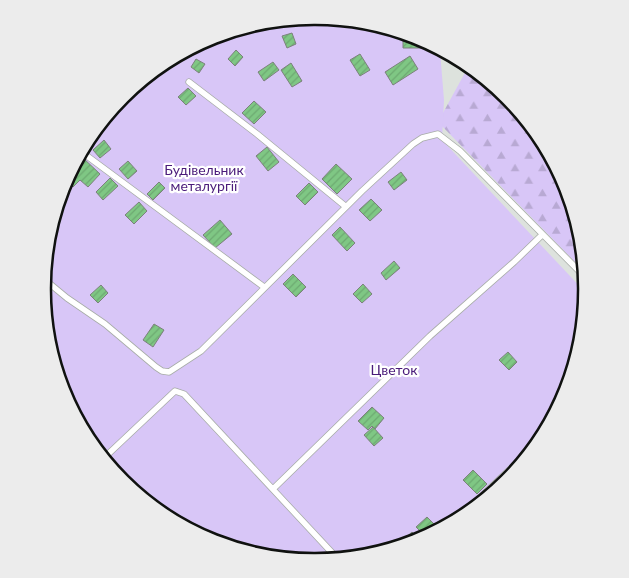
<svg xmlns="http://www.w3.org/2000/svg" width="629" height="578" viewBox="0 0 629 578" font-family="Lato,sans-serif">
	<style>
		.forest { fill: url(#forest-firs) }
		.garden { fill: #d8c6f7 }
		.building { fill: url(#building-hatch); stroke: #7c817c }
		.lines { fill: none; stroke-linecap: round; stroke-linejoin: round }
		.service-casing { stroke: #a7aca7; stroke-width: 7 }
		.service { stroke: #fff; stroke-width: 5.5 }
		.labels { text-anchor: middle; stroke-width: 4.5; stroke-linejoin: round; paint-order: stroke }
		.park-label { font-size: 14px; fill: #4a1b7a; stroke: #fff }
		.rim { fill: none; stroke: #101210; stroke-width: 2.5 }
	</style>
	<defs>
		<pattern id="forest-firs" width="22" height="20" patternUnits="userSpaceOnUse" patternTransform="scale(1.25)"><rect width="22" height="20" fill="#d8c6f7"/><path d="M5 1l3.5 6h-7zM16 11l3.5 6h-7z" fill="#b8a9d3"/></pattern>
		<pattern id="building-hatch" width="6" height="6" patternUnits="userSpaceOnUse" patternTransform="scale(1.25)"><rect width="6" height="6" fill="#7fc784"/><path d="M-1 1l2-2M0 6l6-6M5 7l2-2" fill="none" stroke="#6daa71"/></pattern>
	</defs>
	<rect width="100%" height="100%" fill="#dde2dd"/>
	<path class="forest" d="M467,69L508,96L567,185L583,270L438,122Z"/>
	<path class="garden" d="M315,16L419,37L440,51L444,100L442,140L586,293L566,394L507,482L419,541L315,562L210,541L121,482L62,393L42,289L63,184L122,96L210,37Z"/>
	<path class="building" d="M292,33L296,44L287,48L282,36Z
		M419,37L421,48H403V38Z
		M236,50L243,57L235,66L228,59Z
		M360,54L370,70L360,76L350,60Z
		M410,56L418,69L393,85L385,72Z
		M196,59L205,64L199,73L191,67Z
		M273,62L279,70L264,81L258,72Z
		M291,63L302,81L292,87L281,70Z
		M188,88L196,96L186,105L178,97Z
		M254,101L266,112L254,124L242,113Z
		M104,140L111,149L100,158L93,150Z
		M267,147L279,162L268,171L256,156Z
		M81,156L100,174L88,187L80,180L73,187L66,180Z
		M128,161L137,171L128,179L119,169Z
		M336,164L352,179L337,194L322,179Z
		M401,172L407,180L394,190L388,182Z
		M110,178L118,186L103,200L96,192Z
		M159,182L165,188L153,200L147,194Z
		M309,183L318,192L305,205L296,196Z
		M371,199L382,210L370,221L359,210Z
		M139,202L147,211L134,224L125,215Z
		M220,220L232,234L215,248L203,235Z
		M340,227L355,243L347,251L332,235Z
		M51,245L55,249L48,257Z
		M394,261L400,268L386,280L381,273Z
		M293,274L306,287L296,297L283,284Z
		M363,284L372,294L362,303L353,294Z
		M101,285L108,293L98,303L90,295Z
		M154,324L164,330L153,347L143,340Z
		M508,352L517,362L509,370L499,360Z
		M372,407L384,418L375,429L372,426L368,430L358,421Z
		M373,427L383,438L374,446L364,435Z
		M473,470L487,484L477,494L463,480Z
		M427,517L435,525L424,535L416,527Z
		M412,532L420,540L405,544L402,541Z"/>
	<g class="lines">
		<defs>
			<path id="service" d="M189,82L257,134L345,206
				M83,153L264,287
				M44,279L67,298L105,324L156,367L162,371L169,372L201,351L362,191L413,144L422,138L438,134L460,151L585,277
				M105,457L175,391L184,394L336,557
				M273,489L430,336L514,262L542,235
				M469,508L524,456"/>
		</defs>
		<use href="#service" class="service-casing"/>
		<use href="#service" class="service"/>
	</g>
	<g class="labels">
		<g class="park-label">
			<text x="204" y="175">Будівельник<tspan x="204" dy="16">металургії</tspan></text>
			<text x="394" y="375">Цветок</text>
		</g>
	</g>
	<path d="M0 0H629V578H0ZM314 25H315A263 263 0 0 1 578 288V290A263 263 0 0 1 315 553H314A263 263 0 0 1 51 290V288A263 263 0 0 1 314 25Z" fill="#ececec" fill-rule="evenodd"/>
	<path class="rim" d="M314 25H315A263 263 0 0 1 578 288V290A263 263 0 0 1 315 553H314A263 263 0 0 1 51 290V288A263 263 0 0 1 314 25Z"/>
</svg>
